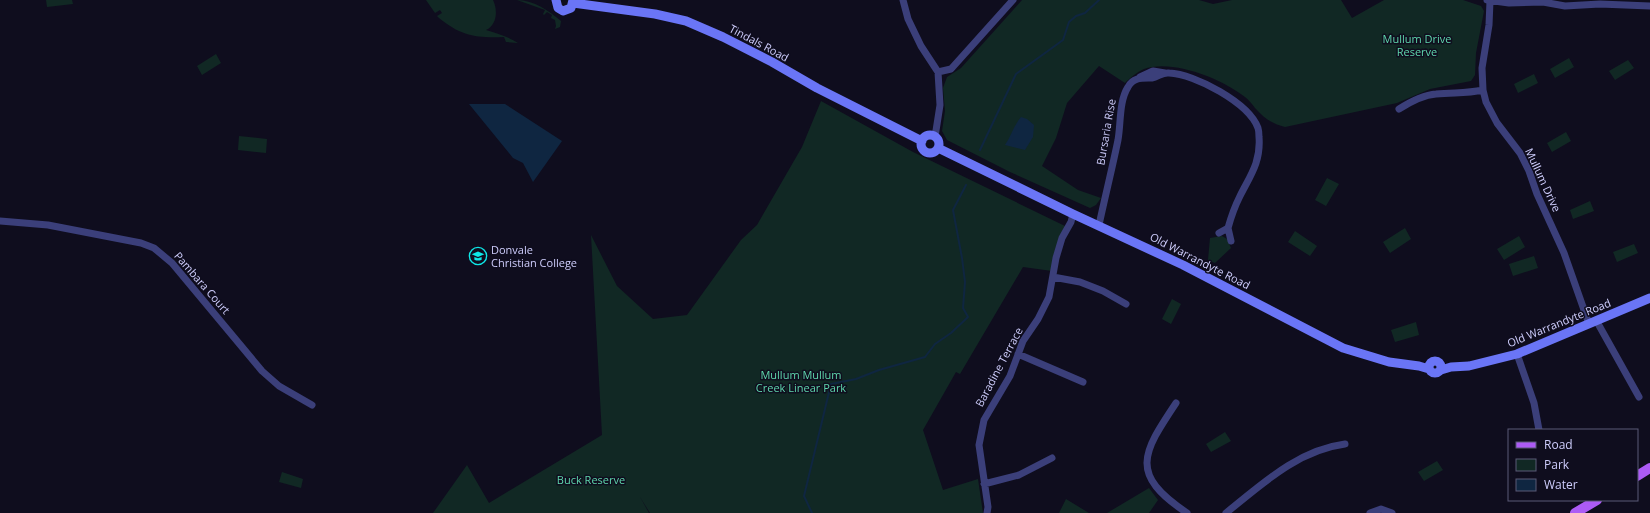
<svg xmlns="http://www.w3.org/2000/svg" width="1650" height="513" viewBox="0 0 1650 513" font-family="'Open Sans',sans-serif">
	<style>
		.green { fill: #112824 }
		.water { fill: #0f2641 }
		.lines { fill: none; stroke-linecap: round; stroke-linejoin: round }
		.stream { stroke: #0f2641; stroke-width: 2 }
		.minor { stroke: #3b3f7a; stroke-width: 7 }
		.secondary { stroke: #6a75f6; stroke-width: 9 }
		.primary { stroke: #ac5bf5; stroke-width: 10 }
		.labels { text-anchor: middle; stroke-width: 3; stroke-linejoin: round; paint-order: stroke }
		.park-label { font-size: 11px; fill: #5fd7ad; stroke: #0f0d1e }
		.street-label { font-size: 11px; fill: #cecdfc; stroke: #0f0d1e }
		.poi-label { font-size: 11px; fill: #cecdfc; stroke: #0f0d1e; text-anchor: start }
	</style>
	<rect width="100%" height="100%" fill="#0f0d1e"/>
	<path class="green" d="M46,0H72L73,4L47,7Z
		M426,0H493C498,10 497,25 486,30C496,33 509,37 518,43L506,42L504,37C476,38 461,36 439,18L437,16L442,13L440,10L435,13Z
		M517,0C534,0 549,11 561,21L560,27L555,29L556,26L555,20L551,18L552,15L547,12L544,15L543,14L545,10Z
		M1022,0H1199L1213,4L1232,0H1341L1352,18L1384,0H1463L1481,6L1484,11L1476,53L1475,75L1471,81L1430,89L1397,103L1285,127C1272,124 1264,118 1255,108C1252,104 1249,100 1245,97C1222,79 1173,59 1144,69C1137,72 1130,78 1125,83L1099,66L1067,103L1056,138L1042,166L1078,190L1101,198L1096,205L1090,208L1010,172L947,140L942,131L945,111L943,88L947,77L961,68Z
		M216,54L221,63L202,75L197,66Z
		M1569,58L1574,67L1555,78L1550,69Z
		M1628,60L1634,68L1615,80L1609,71Z
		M1534,74L1538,83L1518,93L1514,84Z
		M821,101L913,152L1065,226L1052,271L1023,267L960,374L956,372L923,430L943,490L978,479L983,513H650L640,497L649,513H433L467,465L489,503L602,435L591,235L617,286L653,319L687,315L741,240L757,225L802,147Z
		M1566,132L1571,141L1552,152L1547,143Z
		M239,136L267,139L266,153L238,150Z
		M1327,178L1339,184L1326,206L1315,200Z
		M1590,201L1594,211L1573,219L1570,210Z
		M1405,228L1411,239L1390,253L1383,242Z
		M1295,231L1317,246L1310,256L1288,242Z
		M1222,236L1227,239L1231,248L1215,263L1208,260L1210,238Z
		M1519,236L1525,247L1504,260L1497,249Z
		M1634,244L1638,253L1617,262L1613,252Z
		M1534,256L1538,268L1513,276L1509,264Z
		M1172,299L1181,304L1171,324L1162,319Z
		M1416,322L1419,335L1395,342L1391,330Z
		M1225,432L1231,441L1211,452L1206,444Z
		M1437,461L1443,470L1424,481L1418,472Z
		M282,472L303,479L301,488L279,482Z
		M1149,488L1158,500L1149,513H1107Z
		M1066,499L1089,513H1059Z"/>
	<path class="water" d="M469,104H505L562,141L533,182L523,163L513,158Z
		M1021,117L1027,119L1034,125L1033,137L1025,150L1005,145C1011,136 1014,125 1021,117Z"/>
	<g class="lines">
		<path class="stream" d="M980,150L1016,74L1063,40L1069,22L1076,16L1085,13L1099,0
			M812,513L804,496L831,384L856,379L879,370L925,357L935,344L951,333L968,317L963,308L965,282L962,258L953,210L966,185"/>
		<path class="minor" d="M903,0L908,19L921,46L938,72L940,105L935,137
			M1487,0L1509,3L1543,2L1565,6L1600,4L1650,6
			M1490,1L1489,25L1482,68L1483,90L1486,102L1497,123L1520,153L1529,171L1537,194L1564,253L1589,324
			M938,72L951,69L1013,0
			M1140,77L1153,71L1165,73
			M1399,109C1410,102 1423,95 1436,94C1454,92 1465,94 1483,90
			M0,221L48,225L141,243L154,248L172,263L262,371L279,386L312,405
			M1099,225C1105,197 1112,169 1118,140C1121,123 1119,101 1128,87C1133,77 1142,78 1152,78C1158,77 1163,72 1169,73C1195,74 1249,103 1258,128C1259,131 1259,135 1259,137C1261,162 1250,176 1240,196C1235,206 1231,217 1228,228
			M1219,233L1228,228L1231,241
			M1053,277L1080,282L1103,291L1126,304
			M1596,320L1639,397
			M1018,354L1083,382
			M1517,354L1534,403L1539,430
			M1176,403C1142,454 1129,474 1187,513
			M984,484L1019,475L1052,458
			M987,513L988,507L979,445L984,420L1010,376L1023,341L1038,319L1049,297L1056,258L1062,238L1071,222L1073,214
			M1226,513C1262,484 1298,450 1345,444
			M1370,513L1381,509L1392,513"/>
		<path class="secondary" d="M556,0L558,8L563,11L571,8L573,0
			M573,3L655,14L686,21L723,37L772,62L817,88L922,141
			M921 144a9 9 0 1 1 18 0a9 9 0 1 1-18 0Z
			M938,148L1073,214L1183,265L1343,348L1389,362L1419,366L1429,369
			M1429 367a6 6 0 1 1 12 0a6 6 0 1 1-12 0Z
			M1441,370L1451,367L1469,366L1517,354L1650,298"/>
		<path class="primary" d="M1637,476L1650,468
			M1575,513L1597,500"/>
	</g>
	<defs>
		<symbol id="school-ring" viewBox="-11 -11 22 22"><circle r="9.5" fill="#0f0d1e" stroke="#0ee7e7" stroke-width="1.5"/><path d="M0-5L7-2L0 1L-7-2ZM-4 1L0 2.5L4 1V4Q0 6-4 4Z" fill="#0ee7e7"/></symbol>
	</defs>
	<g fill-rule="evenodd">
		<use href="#school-ring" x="468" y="246" width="20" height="20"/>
	</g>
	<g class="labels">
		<g class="park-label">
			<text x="1417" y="43">Mullum Drive<tspan x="1417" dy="13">Reserve</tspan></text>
			<text x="801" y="379">Mullum Mullum<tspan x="801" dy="13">Creek Linear Park</tspan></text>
			<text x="591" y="484">Buck Reserve</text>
		</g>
		<g class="street-label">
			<text transform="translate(759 43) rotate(28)" y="4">Tindals Road</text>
			<text transform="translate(1106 132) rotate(-80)" y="4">Bursaria Rise</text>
			<text transform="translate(1543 180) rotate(65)" y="4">Mullum Drive</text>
			<text transform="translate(1200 261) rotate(27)" y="4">Old Warrandyte Road</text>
			<text transform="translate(202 283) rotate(49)" y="4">Pambara Court</text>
			<text transform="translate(1559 323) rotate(-22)" y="4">Old Warrandyte Road</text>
			<text transform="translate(999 367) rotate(-62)" y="4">Baradine Terrace</text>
		</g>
		<g class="poi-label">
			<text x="491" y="254">Donvale<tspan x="491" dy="13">Christian College</tspan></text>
		</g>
	</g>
	<rect x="1508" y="429" width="130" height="72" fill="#0f0d1e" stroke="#5b5a77"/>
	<rect x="1516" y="442" width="20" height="6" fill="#ac5bf5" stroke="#5b5a77"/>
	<text x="1544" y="449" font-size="12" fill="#cecdfc">Road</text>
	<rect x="1516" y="459" width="20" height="12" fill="#112824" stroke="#5b5a77"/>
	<text x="1544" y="469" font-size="12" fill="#cecdfc">Park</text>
	<rect x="1516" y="479" width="20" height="12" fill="#0f2641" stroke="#5b5a77"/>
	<text x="1544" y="489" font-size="12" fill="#cecdfc">Water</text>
</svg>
